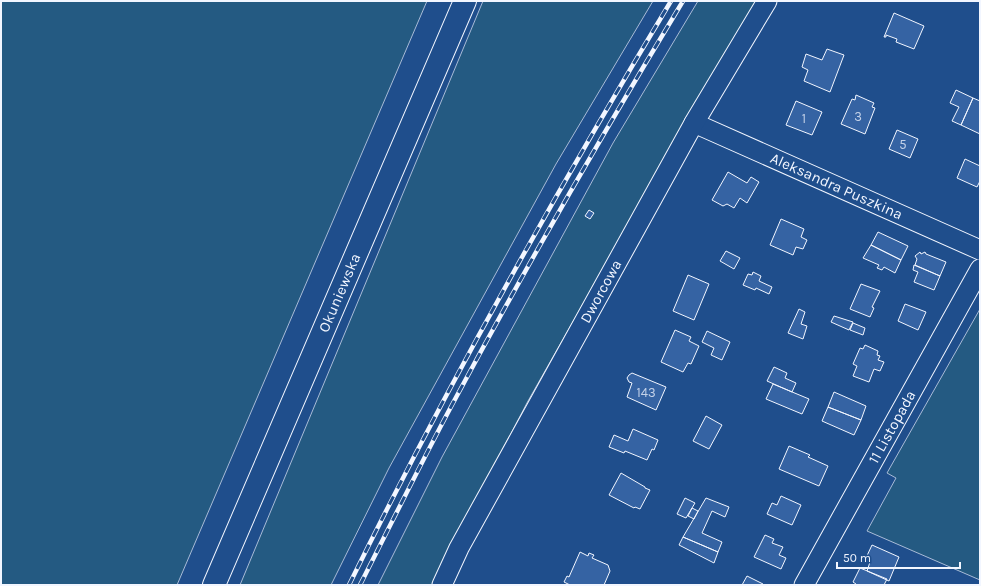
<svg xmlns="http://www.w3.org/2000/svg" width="981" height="586" viewBox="0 0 981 586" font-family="Karla,sans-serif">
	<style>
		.green { fill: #245a82; stroke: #a8bbd7 }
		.building { fill: #3563a3; stroke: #f2f6ff }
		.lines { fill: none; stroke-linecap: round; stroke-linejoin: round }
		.minor-casing { stroke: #f2f6ff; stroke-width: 21 }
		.major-casing { stroke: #f2f6ff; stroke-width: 24 }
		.minor { stroke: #1f4e8c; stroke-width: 19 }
		.major { stroke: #1f4e8c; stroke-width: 22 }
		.rail-casing { stroke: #f2f6ff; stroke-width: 4.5 }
		.rail { stroke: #1f4e8c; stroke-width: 3; stroke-dasharray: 9; stroke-linecap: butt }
		.labels { text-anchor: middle; stroke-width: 3; stroke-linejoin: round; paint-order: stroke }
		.number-label { font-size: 13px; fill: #c3d1e8 }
		.street-label { font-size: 15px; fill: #f2f6ff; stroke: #1f4e8c }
	</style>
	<rect width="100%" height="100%" fill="#1f4e8c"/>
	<path class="green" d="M1,1H427L177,585H1Z
		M483,1H653L556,164L389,468L331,585H240Z
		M698,1H759L680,133L528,401L444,561L433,585H378L442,457L613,143Z
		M980,309V580L867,531L896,478L887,473Z"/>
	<path class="building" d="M894,13L924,26L914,49L896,42L897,39L886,35V37H884Z
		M827,49L844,55L830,92L804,81L808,70L802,67L806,54L822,60Z
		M956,90L973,98L961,125L952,121L959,107L950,103Z
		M856,95L874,103L872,107L875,108L865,134L841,124L852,99L855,100Z
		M973,98L980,101V134L961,125Z
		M796,101L822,112L812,135L786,125Z
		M897,130L918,139L910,158L889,149Z
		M965,159L980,166V181L977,187L957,178Z
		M728,172L747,183L751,177L759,182L747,203L740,198L734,208L727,204L723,206L712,200Z
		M589,210L594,213L590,219L585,216Z
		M781,219L804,229L801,237L807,240L803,249L796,247L793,255L770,245Z
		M878,232L908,246L901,260L871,245Z
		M871,245L901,260L895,273L884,267L882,270L877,268L879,265L863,258Z
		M726,251L740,258L734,269L720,261Z
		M920,252L921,254L925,252L926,254L946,262L940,276L915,265L917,259L915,256Z
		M914,265L940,276L934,290L914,282L918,272L913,270Z
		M753,272L761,276L759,281L772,287L769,294L756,288L755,290L743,285L748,274L752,275Z
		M688,275L709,284L694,320L673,311Z
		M861,284L880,291L872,307L874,308L870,317L850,309Z
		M905,304L926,312L918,330L898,321Z
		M799,309L805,312L801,324L807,326L803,339L788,333Z
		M834,316L853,322L849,330L831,322Z
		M853,323L865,328L863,335L850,330Z
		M675,330L691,337L689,341L699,346L691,364L688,363L683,372L661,362Z
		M707,331L730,342L722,360L711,355L714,348L702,342Z
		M865,345L878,351L877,355L880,356L878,360L884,362L880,371L874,369L869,382L853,376L857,366L853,364L860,348L863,349Z
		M774,367L787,373L785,378L796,383L792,392L767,381Z
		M632,373L666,387L656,410L627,397L632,383L629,382L627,378L629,375Z
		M773,384L809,399L802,414L766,399Z
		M834,392L866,406L861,420L828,407Z
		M828,407L861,420L854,435L822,421Z
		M706,416L722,425L709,449L693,441Z
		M633,429L658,440L654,450L652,449L647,460L625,451L624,453L609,447L614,435L628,441Z
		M789,446L810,455L808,457L828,466L819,486L779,469Z
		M621,473L645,487V488L650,490L640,509L635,507L634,508L609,495Z
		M781,496L801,505L792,525L767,514L772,503L777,505Z
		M685,498L695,503L686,518L677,514Z
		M706,498L729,507L725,517L712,511L702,533L722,542L718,552L683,537Z
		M692,508L698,511L694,519L688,516Z
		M765,535L774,539L772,543L783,547L779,555L786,558L781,569L754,557Z
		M683,537L718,552L714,563L679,545Z
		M872,545L899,557L889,581L867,571L870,562L865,560Z
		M580,552L588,556L589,553L594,555L592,558L608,565L610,571L604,585H570L564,582L567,576L569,577Z
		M860,568L887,579L884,585H856V584L853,582Z
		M747,576L763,584L764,585H742Z"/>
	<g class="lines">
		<defs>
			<g id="minor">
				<path id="s1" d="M694,123L980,250"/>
				<path id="s2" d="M442,585L459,548L694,123L767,1"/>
				<path id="s3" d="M804,585L980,269"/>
			</g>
			<g id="major">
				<path id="s4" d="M214,585L465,1"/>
			</g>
		</defs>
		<use href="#minor" class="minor-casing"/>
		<use href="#major" class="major-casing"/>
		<use href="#minor" class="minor"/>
		<use href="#major" class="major"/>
		<defs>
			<path id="rail" d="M349,585C447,386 556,192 671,1
				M360,585C391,524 421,463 453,403C526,267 603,133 683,1"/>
		</defs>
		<use href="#rail" class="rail-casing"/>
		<use href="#rail" class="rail"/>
	</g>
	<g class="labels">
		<g class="number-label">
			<text x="858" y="121">3</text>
			<text x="804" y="123">1</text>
			<text x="903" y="149">5</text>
			<text x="646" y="397">143</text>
		</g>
		<g class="street-label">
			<text dy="5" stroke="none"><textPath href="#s1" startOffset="156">Aleksandra Puszkina</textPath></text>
			<text dy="5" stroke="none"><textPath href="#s2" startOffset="334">Dworcowa</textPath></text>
			<text dy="5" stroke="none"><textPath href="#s4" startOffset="318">Okuniewska</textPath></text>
			<text dy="5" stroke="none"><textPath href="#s3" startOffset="181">11 Listopada</textPath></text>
		</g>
	</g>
	<rect width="981" height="586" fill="none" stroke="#f2f6ff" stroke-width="4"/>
	<path d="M837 562v6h123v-6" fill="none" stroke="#f2f6ff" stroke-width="2"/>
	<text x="843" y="562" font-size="12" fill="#f2f6ff" stroke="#1f4e8c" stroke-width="3" paint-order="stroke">50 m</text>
</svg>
